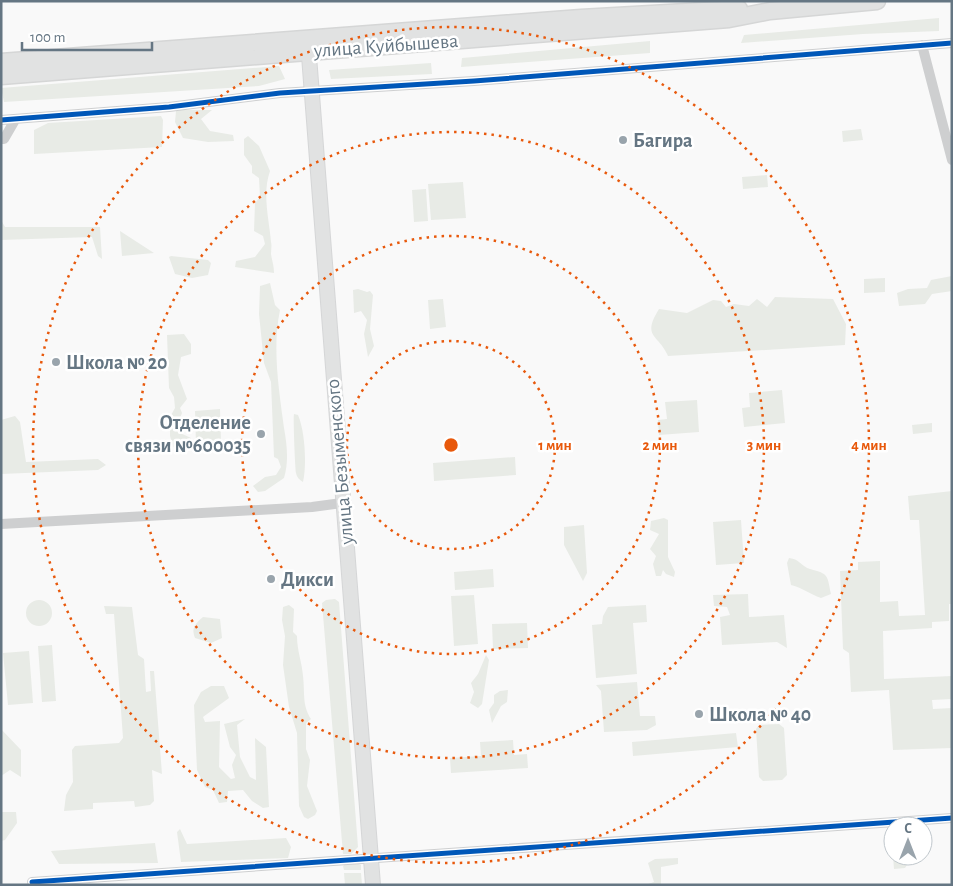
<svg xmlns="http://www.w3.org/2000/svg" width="953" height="886" viewBox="0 0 953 886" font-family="'Alegreya Sans',sans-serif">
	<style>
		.green { fill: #e8ebe6 }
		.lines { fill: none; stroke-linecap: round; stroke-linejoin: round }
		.secondary-casing { stroke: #d5d6d7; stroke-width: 16 }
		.trunk-casing { stroke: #d5d6d6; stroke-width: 19 }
		.minor { stroke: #cecfd0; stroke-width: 10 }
		.secondary { stroke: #e1e2e2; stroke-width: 14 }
		.trunk { stroke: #e1e2e2; stroke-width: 16 }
		.cycleway-casing { stroke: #fff; stroke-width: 8 }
		.cycleway { stroke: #0057b8; stroke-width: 5 }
		.ring { fill: none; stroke: #e8590c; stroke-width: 2.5; stroke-dasharray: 2.5 5 }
		.poi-dot { fill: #99a4ac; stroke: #fff; stroke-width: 2 }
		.labels { text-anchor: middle; stroke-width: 5; stroke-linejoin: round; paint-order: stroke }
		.street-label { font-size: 20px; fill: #657683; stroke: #fff }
		.poi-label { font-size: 20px; font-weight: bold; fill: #657683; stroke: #fff; text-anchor: start }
		.centre { fill: #e8590c; stroke: #fff; stroke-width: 2.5 }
		.ring-label { font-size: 15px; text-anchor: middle; font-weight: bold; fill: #e8590c; stroke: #fff; stroke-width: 5; stroke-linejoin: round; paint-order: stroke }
	</style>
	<rect width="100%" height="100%" fill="#f9f9f9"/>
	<path class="green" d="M939,18V31L863,34L741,43L744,35Z
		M650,41V53L461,67L462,58Z
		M431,63L432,74L331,79L329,70Z
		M279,66L285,79L259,86L4,102L1,88Z
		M180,110H212L201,119L210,131L233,135L234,141L208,142L183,138L175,122L176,111Z
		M161,116L163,120L162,147L34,154V130L48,123Z
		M861,129L863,140L843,142L842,131Z
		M248,136L259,146L270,171C262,194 269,218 271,242C272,246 271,250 271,254C272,261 274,265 274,273L235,267L236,261L255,257L265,244L263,236L254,231L255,203L260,197L259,178L252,173V166L244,155V139Z
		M767,175L768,187L743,189L742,177Z
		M463,182L466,218L431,220L428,184Z
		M426,189L428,221L414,222L412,190Z
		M1,220L5,227H100L102,259L98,256L92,237L1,240Z
		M120,231L154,253L122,256Z
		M171,256L208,260L211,263L208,275L192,278L175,274L169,257Z
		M952,276V291L932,294L925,304L899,306L897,293L908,289L927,288L931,280Z
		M885,278V292L864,293V279Z
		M270,283L275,305L280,310C272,348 279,390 284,428C287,445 289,461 284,478L265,491L258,492L253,486L265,477L276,475L281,467L278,459L274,457L271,382L264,363L259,314L260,286Z
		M358,289L367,292L370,291L373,295L370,329L374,346L368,357L364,334L367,320L361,311L354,313L353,290Z
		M775,297L833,299L846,324L845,345L668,356C659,334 641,338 659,309L687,313L713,300L721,301L726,307L734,304L749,306L757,299L767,307Z
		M443,299L446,327L430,329L428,300Z
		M184,334L191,344V354L181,357L178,375L187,399L180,408L182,413L178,423V432L191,438L192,441L190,447L185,450L173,447L170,436V417L175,408L174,397L169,388L167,335Z
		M782,390L785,423L744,427L742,408L750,407L749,393Z
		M697,400L699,432L659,435L658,420L667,419L665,402Z
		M220,409L221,442L196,444L195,411Z
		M294,414L298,415C305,431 307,465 303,482C300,480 297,478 296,473C295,467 293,417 294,414Z
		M15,416L20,422L26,462L98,459L106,465L98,470L1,474V420Z
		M932,423V432L913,434L912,425Z
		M515,457L516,475L434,481L433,463Z
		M952,491V604H949V621L932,622V628L883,631L884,679L952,676V699L932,700L933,709L952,708V748L893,750L889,690L851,692L849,653L843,649L840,571L858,570V562L880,561V602L898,601L899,616L925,615L919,520H910L908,496Z
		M664,518L668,520V557L675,572L674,577L666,574L663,570L661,576H656L653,564L656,556L650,549L659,534L650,530L651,521Z
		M741,520L744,563L716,565L713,522Z
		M584,525L587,573L583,581L564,545V527Z
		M789,558C800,559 802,567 810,569C829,574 827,575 831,594L821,598C810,594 803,588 791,585L787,563Z
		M493,569L494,587L455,590L454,572Z
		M748,594L749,617L784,615L787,648L777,642L722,645L720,617L730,615L727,607L714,606L713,595Z
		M474,595L478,644L454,646L451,596Z
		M335,599L339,602L358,847L351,854H343L322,603L326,600Z
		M26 613a13 13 0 1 1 26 0a13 13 0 1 1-26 0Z
		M289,605L294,609L293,632L297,636C297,651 302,662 303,676C305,693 302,705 311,719L306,723V749L310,760L307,786L317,811L315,815L308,819L304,817L299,806L297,733L289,707L283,665L285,636L282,620L283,607Z
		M646,605L647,622L633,623L637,674L596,678L592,625L602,624L603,616L608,607Z
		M104,606L132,607L138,655L144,659L146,692L151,691L150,671H154L162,774L152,770L154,801L150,805L135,807L134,801L93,803V809L64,811L66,795L73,782L72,750L75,746L119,743L123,738L114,614H106Z
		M203,617L220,619L222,638L211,643L195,638C191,628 195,624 203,617Z
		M527,623L528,648L493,649L492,624Z
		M52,645L56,701L42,702L38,646Z
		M29,651L33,703L8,705L3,653Z
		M486,655L489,660L482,704L478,708L470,703L474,692L471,683L478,674Z
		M637,682L640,716H655L656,725L647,730L604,732L601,691L596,685Z
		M211,686H224L229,698L203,717L205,722L220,721L219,767L231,779L235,778L232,765L236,755L230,747L224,724L245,719L237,725L240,757L250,777L256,780L255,738L266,747L269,807L263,808L252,801L243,790L228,791L227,802L219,803L213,790L205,787L197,770L194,705L201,692Z
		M508,690L507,702L501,706L492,723L489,710L494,703V695L500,691Z
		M779,724L784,728L787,775L782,780L763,781L759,777L756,729L759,725Z
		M1,729L21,750V777L10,770L1,776Z
		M736,733L738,747L633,756L632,742Z
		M513,740L514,755L527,754L528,768L451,773L450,758L481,756L480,742Z
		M1,812H16L17,823L5,840L1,841Z
		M180,829L187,844L286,838L291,847L288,858L181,862L177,832Z
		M155,843L158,863L59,864L51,851Z
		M893,856H913L905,868L894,869Z
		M678,858V864L661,867V885H645L654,882L648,863L655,859Z
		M346,863H357L361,865V870H344L343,866Z
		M344,873H361L362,885H345Z"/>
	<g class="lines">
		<defs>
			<path id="secondary" d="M308,43L373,885"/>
			<path id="trunk" d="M1,62L581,18L739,9
				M1,76L729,19L770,11L877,1"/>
		</defs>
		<use href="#secondary" class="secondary-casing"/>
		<use href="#trunk" class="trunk-casing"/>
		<path class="minor" d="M922,45L952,160
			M1,120L169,107L280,93L474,81L952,43
			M1,139H4L15,120
			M1,524L312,507L342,503
			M32,882L952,818"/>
		<use href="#secondary" class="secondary"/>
		<use href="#trunk" class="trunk"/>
		<defs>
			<path id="cycleway" d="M1,120L169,107L280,93L474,81L952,43
				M32,882L952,818"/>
		</defs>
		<use href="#cycleway" class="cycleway-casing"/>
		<use href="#cycleway" class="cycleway"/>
	</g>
	<g class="ring">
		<circle cx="451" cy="445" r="104"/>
		<circle cx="451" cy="445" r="209"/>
		<circle cx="451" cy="445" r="313"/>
		<circle cx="451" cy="445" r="418"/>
	</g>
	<g class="poi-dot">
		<circle cx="623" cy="140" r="5"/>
		<circle cx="56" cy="362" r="5"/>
		<circle cx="261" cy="434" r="5"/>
		<circle cx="271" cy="579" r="5"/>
		<circle cx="699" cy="714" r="5"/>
	</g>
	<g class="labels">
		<g class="street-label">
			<text transform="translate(386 45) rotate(-4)" y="7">улица Куйбышева</text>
			<text transform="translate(339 462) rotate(-95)" y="7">улица Безыменского</text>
		</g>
		<g class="poi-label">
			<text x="633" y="147">Багира</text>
			<text x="66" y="369">Школа № 20</text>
			<text x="251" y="429" text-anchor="end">Отделение<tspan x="251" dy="23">связи №600035</tspan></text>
			<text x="281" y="586">Дикси</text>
			<text x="709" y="721">Школа № 40</text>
		</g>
	</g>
	<circle cx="451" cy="445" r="8" class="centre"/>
	<g class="ring-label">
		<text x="555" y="450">1 мин</text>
		<text x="660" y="450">2 мин</text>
		<text x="764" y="450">3 мин</text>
		<text x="869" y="450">4 мин</text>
	</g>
	<rect width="953" height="886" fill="none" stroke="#657683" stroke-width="5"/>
	<g transform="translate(908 841)"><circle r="24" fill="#ffffff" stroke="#c1c8cd"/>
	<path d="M0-4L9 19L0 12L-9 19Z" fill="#99a4ac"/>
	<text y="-8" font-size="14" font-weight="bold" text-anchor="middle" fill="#657683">С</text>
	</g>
	<path d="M22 42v8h130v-8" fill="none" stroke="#657683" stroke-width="2.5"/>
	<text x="30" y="42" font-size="15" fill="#657683" stroke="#ffffff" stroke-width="4" paint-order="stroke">100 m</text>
</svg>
